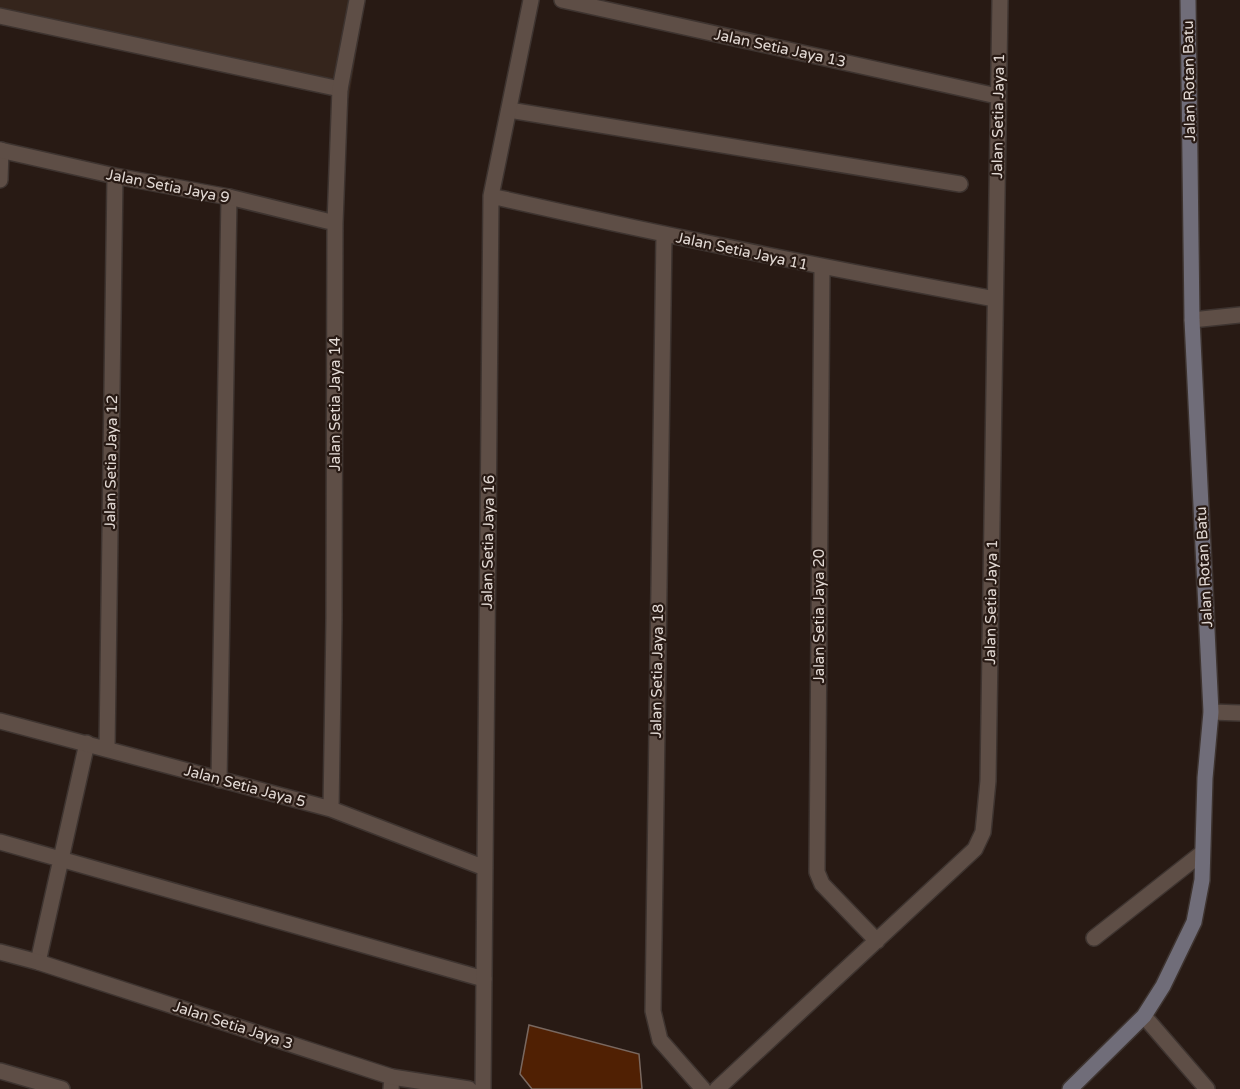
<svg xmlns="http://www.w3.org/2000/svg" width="1240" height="1089" viewBox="0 0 1240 1089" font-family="'Varela Round',sans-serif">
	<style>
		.commercial { fill: #35251c }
		.building { fill: #502003; stroke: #796860; stroke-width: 1.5 }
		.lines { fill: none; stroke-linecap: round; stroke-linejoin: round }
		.lane-casing { stroke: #3e3430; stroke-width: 18 }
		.street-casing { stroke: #3e3430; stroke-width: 18 }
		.secondary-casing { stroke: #3e3430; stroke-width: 18 }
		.lane { stroke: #5e4e46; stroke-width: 15 }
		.street { stroke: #5e4e46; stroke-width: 15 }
		.secondary { stroke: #706d79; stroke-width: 15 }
		.labels { text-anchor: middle; stroke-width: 4.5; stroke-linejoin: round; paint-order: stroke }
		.street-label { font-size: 15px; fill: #e2d9d4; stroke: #281a14 }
	</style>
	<rect width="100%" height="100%" fill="#281a14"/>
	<path class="commercial" d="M0,0H365L349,98L0,22Z"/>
	<path class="building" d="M529,1025L639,1054L642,1089H532L520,1074Z"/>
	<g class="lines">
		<defs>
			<path id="lane" d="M0,16L340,89
				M509,110L960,184
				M0,180L1,150
				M219,780L229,197
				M0,842L484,979
				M1094,938L1202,853
				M38,962L87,743
				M0,1071L62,1089
				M391,1089L392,1077"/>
			<path id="street" d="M562,0L997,96
				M0,150L115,176L229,197L335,223
				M491,196C658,234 826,268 995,299
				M664,235L653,1011L660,1040L703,1089
				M822,268L817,872L822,884L877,941
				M1192,320L1240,315
				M1211,712L1240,713
				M0,721L331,809L485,868
				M107,748L115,176
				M331,809L334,620L335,223L340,89L357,0
				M0,952L38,962L392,1077L469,1089
				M1144,1016L1207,1089
				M483,1089L491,196L531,0
				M717,1089L975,849L983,832L988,781L1000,0"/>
			<path id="secondary" d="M1070,1089L1144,1016L1163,986L1194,922L1202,880L1205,778L1211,712L1192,320L1188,0"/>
		</defs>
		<use href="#lane" class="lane-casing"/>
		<use href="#street" class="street-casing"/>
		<use href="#secondary" class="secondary-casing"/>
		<use href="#lane" class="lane"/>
		<use href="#street" class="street"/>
		<use href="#secondary" class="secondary"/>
	</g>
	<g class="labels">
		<g class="street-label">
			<text transform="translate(780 48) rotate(12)" y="5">Jalan Setia Jaya 13</text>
			<text transform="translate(1189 81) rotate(-91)" y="5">Jalan Rotan Batu</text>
			<text transform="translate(998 116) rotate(-89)" y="5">Jalan Setia Jaya 1</text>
			<text transform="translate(168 186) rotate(11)" y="5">Jalan Setia Jaya 9</text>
			<text transform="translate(742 251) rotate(12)" y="5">Jalan Setia Jaya 11</text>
			<text transform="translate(335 404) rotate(-90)" y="5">Jalan Setia Jaya 14</text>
			<text transform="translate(111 462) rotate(-89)" y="5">Jalan Setia Jaya 12</text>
			<text transform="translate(488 542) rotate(-89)" y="5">Jalan Setia Jaya 16</text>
			<text transform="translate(1204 567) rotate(-93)" y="5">Jalan Rotan Batu</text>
			<text transform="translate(991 602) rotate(-89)" y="5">Jalan Setia Jaya 1</text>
			<text transform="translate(819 616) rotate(-90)" y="5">Jalan Setia Jaya 20</text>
			<text transform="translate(657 671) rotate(-89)" y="5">Jalan Setia Jaya 18</text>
			<text transform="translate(245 786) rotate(15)" y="5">Jalan Setia Jaya 5</text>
			<text transform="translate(233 1025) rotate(18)" y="5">Jalan Setia Jaya 3</text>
		</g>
	</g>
</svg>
